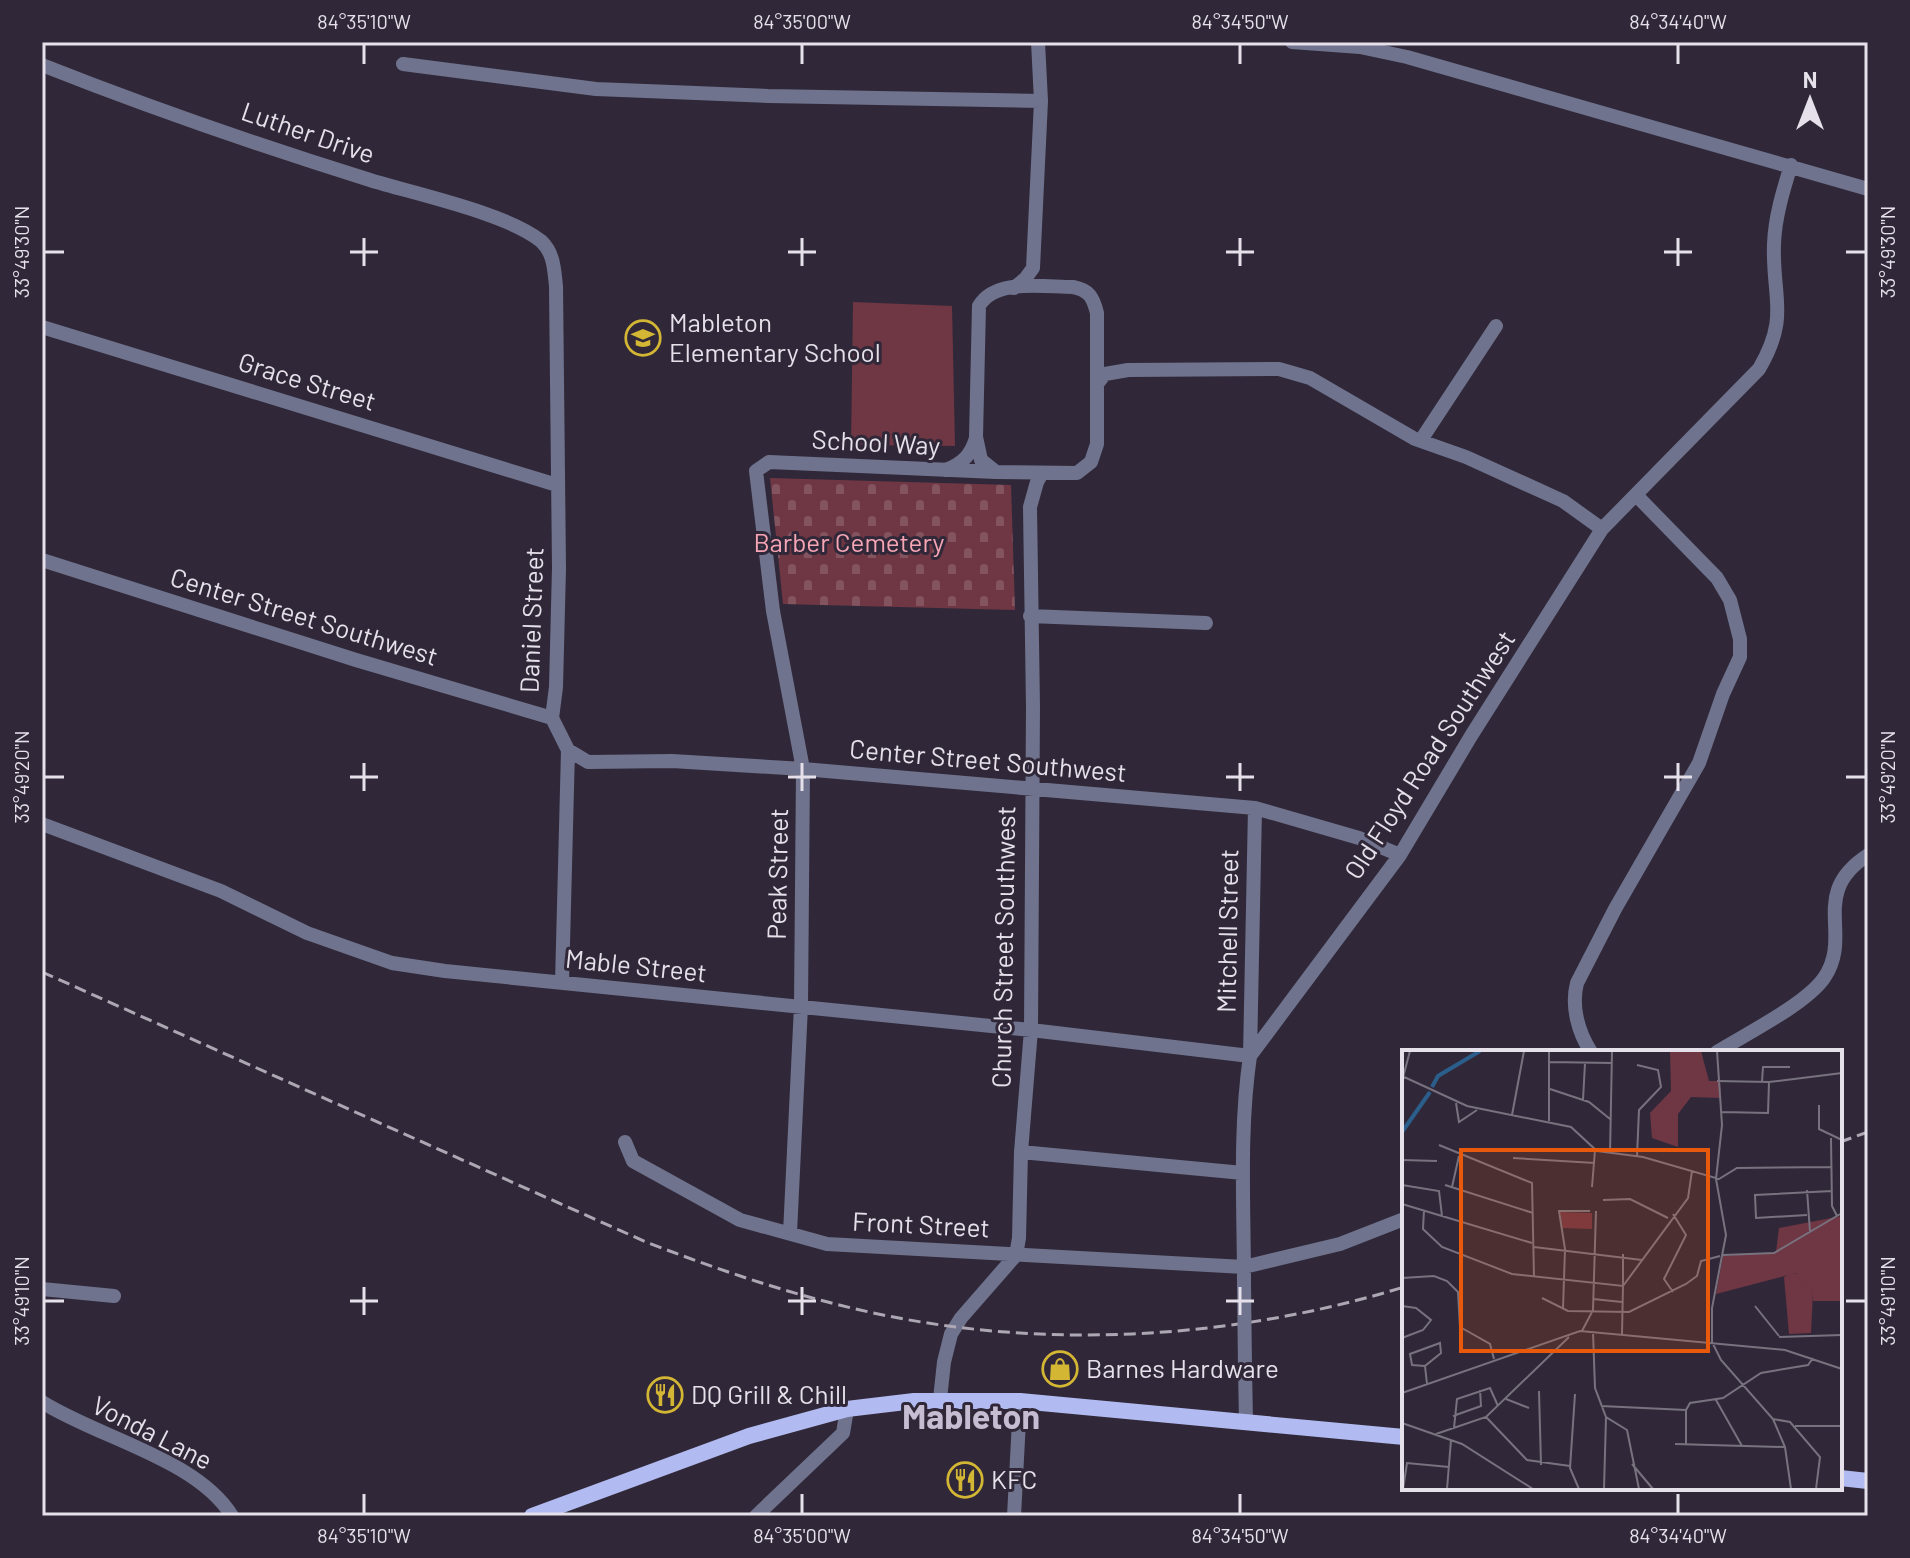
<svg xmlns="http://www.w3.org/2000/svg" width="1910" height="1558" viewBox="0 0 1910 1558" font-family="Barlow,sans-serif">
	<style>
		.cemetery { fill: url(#cemetery-stones) }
		.garden { fill: #6f3644 }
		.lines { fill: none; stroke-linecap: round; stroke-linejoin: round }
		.minor { stroke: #6f738e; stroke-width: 14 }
		.major { stroke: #b2bbf1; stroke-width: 16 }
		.rail { stroke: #ada7b3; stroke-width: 3; stroke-dasharray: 12 6; stroke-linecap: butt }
		.minor-bridge { stroke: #6f738e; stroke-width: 14 }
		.ticks { fill: none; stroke: #e5e0ea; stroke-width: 3 }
		.labels { text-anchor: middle; stroke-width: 6; stroke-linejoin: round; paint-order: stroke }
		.street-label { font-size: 26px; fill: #e5e0ea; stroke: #302838 }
		.poi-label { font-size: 26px; fill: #e5e0ea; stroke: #302838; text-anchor: start }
		.park-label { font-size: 26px; fill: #f6a5b5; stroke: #302838 }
		.district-label { font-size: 34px; font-weight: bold; fill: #c7bdd2; stroke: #302838 }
		.inset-river { fill: none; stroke: #2b5e8b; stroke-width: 4 }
		.inset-road { fill: none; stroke: #78727f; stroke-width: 2 }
		.view { fill: #e8590c; fill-opacity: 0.15; stroke: #e8590c; stroke-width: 4 }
		.inset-edge { fill: none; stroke: #e5e0ea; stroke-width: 4 }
		.neatline { fill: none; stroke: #e5e0ea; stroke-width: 3 }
		.ticks-label { font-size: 20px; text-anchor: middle; fill: #e5e0ea }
	</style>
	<defs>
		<pattern id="cemetery-stones" width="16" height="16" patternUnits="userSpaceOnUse" patternTransform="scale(2)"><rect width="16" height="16" fill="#6f3644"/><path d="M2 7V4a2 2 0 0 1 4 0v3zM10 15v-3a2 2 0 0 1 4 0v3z" fill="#83535f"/></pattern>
	</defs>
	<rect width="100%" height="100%" fill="#302838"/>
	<path class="cemetery" d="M770,478L1011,485L1015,610L783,604Z"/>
	<path class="garden" d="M853,302L952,306L955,446L851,445Z"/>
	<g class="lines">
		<path class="minor" d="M1292,42L1360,47L1407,57L1868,189
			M403,64L596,89L768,96L1041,101
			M42,65C148,107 261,146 370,180C415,194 506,213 541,241C554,253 554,269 556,286L559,568L556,687L552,718L568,750L562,983
			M1073,287C1089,290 1093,297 1097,313V444L1091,462L1077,473L996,472L981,460L976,437L979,306C995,278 1044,287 1073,287Z
			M1014,288L1025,279L1033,268L1041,101L1038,42
			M42,327L557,485
			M1097,384L1105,374L1128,370L1279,369L1310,378L1415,439L1466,457L1563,501L1602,529
			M1421,440L1496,326
			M946,470C963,463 971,455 976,438
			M42,560L356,660L552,718
			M1030,616L1206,623
			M568,750L588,762L672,761L803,769L1255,808L1359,838L1400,855
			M42,824L221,891L307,933L392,963L445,971L1031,1030L1250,1056L1255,808
			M1591,1052C1578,1032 1571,1006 1577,983L1615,909L1699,763L1723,694L1740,657V639L1730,600L1717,578L1637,496
			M1717,1052C1746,1034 1806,1004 1824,978C1854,934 1808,894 1868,855
			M625,1142L633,1161L740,1220L827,1244L1244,1267L1340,1244L1404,1219
			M1021,1152L1243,1173
			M790,1233L801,1006L803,769L773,611L756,471L769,462L996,472
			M1244,1284C1244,1208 1239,1131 1250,1056L1400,855L1471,736L1602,529L1759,369C1790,316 1772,298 1774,244C1775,217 1783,191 1791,165
			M42,1289L114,1296
			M1245,1367L1246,1423
			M940,1399L944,1362L951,1334L961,1318L1016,1255L1019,1238L1021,1152L1031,1030L1033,707L1030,507L1037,482L1042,473
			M42,1402C99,1438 197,1459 232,1516
			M756,1516L843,1433L847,1409
			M1014,1516L1020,1401"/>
		<path class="major" d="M1840,1478L1868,1481
			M532,1516L749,1436L847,1409L914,1401H1020L1404,1437"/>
		<path class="rail" d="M42,972L646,1242C724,1272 801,1298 883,1315C1054,1350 1238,1338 1404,1287
			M1840,1142L1868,1132"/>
		<path class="minor-bridge" d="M1244,1284L1245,1367"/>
	</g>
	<path class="ticks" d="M364,44V64M802,44V64M1240,44V64M1678,44V64M364,238V266M802,238V266M1240,238V266M1678,238V266M44,252H64M350,252H378M788,252H816M1226,252H1254M1664,252H1692M1846,252H1866M364,763V791M802,763V791M1240,763V791M1678,763V791M44,777H64M350,777H378M788,777H816M1226,777H1254M1664,777H1692M1846,777H1866M364,1287V1315M802,1287V1315M1240,1287V1315M44,1301H64M350,1301H378M788,1301H816M1226,1301H1254M1846,1301H1866M364,1494V1514M802,1494V1514M1240,1494V1514M1678,1494V1514"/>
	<defs>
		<symbol id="school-ring" viewBox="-11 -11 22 22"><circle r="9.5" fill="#302838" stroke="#d4b635" stroke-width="1.5"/><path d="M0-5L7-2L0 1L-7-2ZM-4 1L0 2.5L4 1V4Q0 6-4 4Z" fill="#d4b635"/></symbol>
		<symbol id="shop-ring" viewBox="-11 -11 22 22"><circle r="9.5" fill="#302838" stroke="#d4b635" stroke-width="1.5"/><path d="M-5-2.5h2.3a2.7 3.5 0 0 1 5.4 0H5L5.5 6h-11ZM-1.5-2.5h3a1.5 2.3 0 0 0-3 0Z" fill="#d4b635"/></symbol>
		<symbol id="restaurant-ring" viewBox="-11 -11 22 22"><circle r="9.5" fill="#302838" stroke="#d4b635" stroke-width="1.5"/><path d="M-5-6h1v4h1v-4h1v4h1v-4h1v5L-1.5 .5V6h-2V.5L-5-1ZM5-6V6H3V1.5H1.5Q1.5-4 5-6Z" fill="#d4b635"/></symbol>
	</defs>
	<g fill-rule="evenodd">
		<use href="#school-ring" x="623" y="318" width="40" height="40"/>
		<use href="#shop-ring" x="1040" y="1349" width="40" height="40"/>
		<use href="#restaurant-ring" x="645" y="1375" width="40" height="40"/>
		<use href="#restaurant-ring" x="945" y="1460" width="40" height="40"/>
	</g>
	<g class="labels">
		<g class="street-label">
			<text transform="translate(308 133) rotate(19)" y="9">Luther Drive</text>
			<text transform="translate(307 382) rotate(17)" y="9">Grace Street</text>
			<text transform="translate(876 443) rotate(3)" y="9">School Way</text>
			<text transform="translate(304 617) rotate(17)" y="9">Center Street Southwest</text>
			<text transform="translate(532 620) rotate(-88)" y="9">Daniel Street</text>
			<text transform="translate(1430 755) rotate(-57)" y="9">Old Floyd Road Southwest</text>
			<text transform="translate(988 761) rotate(5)" y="9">Center Street Southwest</text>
			<text transform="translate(778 874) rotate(-89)" y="9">Peak Street</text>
			<text transform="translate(1228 931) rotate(-89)" y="9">Mitchell Street</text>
			<text transform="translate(1004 947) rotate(-89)" y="9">Church Street Southwest</text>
			<text transform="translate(636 966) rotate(6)" y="9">Mable Street</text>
			<text transform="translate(921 1225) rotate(3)" y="9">Front Street</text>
			<text transform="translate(152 1433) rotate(27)" y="9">Vonda Lane</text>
		</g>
		<g class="poi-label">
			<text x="669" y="332">Mableton<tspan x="669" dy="30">Elementary School</tspan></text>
			<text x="1086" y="1378">Barnes Hardware</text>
			<text x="691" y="1404">DQ Grill &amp; Chill</text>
			<text x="991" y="1489">KFC</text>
		</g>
		<g class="park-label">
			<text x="849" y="552">Barber Cemetery</text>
		</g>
		<g class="district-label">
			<text x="971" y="1429">Mableton</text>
		</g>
	</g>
	<g transform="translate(1402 1050)">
		<rect width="440" height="440" fill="#302838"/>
		<path d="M389,223L398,224L411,242L409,283L387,284L382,227Z" fill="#6f3644"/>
		<path d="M268,1H299L307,31H318L319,48L289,47L276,64V97L250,88L248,63L269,41ZM440,166V251H411V242L394,223L314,244L321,206L374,202L377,178Z" fill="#6f3644"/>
		<path d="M158,162L190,163V179L160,178Z" fill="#6f3644"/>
		<path d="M393,225L401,232L407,245L385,244L386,226Z" fill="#6f3644"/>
		<path class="inset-river" d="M30,37L36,26L78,1M0,82L28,42"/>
		<path class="inset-road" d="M147,1V71M315,1L320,75L314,129L324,185L310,258V292L319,310L371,369L383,397L389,439M147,12L210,13M235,15L256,20L259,37L237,60L235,106M0,26L65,56L169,77L195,101L241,107L317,129L335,118L430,117M0,31L8,1M315,31L367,32L440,23M360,32L361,17H388M148,39L187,52L208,69M181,50L183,13M54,53L57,72L75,60M417,55V79L440,90M320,62L366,63L367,32M110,65L122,1M429,88L430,156L435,166M37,95L130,133L132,227M208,104L210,1M111,108L193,113M0,110L35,111M0,135L37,141L40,166M43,135L131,163M50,137L57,106M190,137L193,100M405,140L408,182M201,150L228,149L266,168M0,154L130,193M22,160L21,179L40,197L110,224L221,236V204M271,164L284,185L262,229L271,242M405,165L354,168L353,145L430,141M132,197L240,210M321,205L372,203L440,163M0,228L32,226L45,231L56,242L58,277L88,294L92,309M140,248L166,261L227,262L284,234L295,226L299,211L318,206M191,249L220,252M0,256L14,258L29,270L21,280L0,288M353,256L377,286M161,259L163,199L157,161H188M180,281L191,260L194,161M191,282L193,338L204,367L225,380L237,439M220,284L221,236L286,148L290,121M377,287L440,285M23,316L10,315L8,304L38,293L39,303L23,316L25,334M137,341L139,415M0,343L178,281L383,300L440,319M173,344L168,418L177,439M104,349L127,358M314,350L340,396M199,356L284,360M284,360L288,353L321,348L359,323L406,315L411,308M51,366L79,356L78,340M84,367L125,410L168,416M371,369L388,372L418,407L414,439M0,373L60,394L131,439M393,376H440M52,378L55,349L88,338L96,356M34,384L84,367L167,287M273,394L382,397M284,394V360M230,414L251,439M1,439L5,413L47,417M45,439L49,390M202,439L204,367"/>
		<path class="view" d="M59,100H306V301H59Z"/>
		<rect width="440" height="440" class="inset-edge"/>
	</g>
	<rect width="1910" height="1558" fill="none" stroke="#302838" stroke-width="88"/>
	<g transform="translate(1810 100)" stroke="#302838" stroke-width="6" paint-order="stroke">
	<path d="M0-6L14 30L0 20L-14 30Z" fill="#e5e0ea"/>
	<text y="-12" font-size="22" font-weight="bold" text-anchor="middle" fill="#e5e0ea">N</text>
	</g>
	<rect x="44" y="44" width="1822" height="1470" class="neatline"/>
	<g class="ticks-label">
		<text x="364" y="29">84°35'10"W</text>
		<text x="802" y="29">84°35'00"W</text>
		<text x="1240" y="29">84°34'50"W</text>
		<text x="1678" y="29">84°34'40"W</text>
		<text transform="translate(22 252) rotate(-90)" y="7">33°49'30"N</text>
		<text transform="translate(1888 252) rotate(-90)" y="7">33°49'30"N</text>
		<text transform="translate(22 777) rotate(-90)" y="7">33°49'20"N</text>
		<text transform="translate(1888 777) rotate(-90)" y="7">33°49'20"N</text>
		<text transform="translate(22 1301) rotate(-90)" y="7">33°49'10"N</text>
		<text transform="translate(1888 1301) rotate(-90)" y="7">33°49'10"N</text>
		<text x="364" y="1543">84°35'10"W</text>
		<text x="802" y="1543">84°35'00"W</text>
		<text x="1240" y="1543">84°34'50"W</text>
		<text x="1678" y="1543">84°34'40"W</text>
	</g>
</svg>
